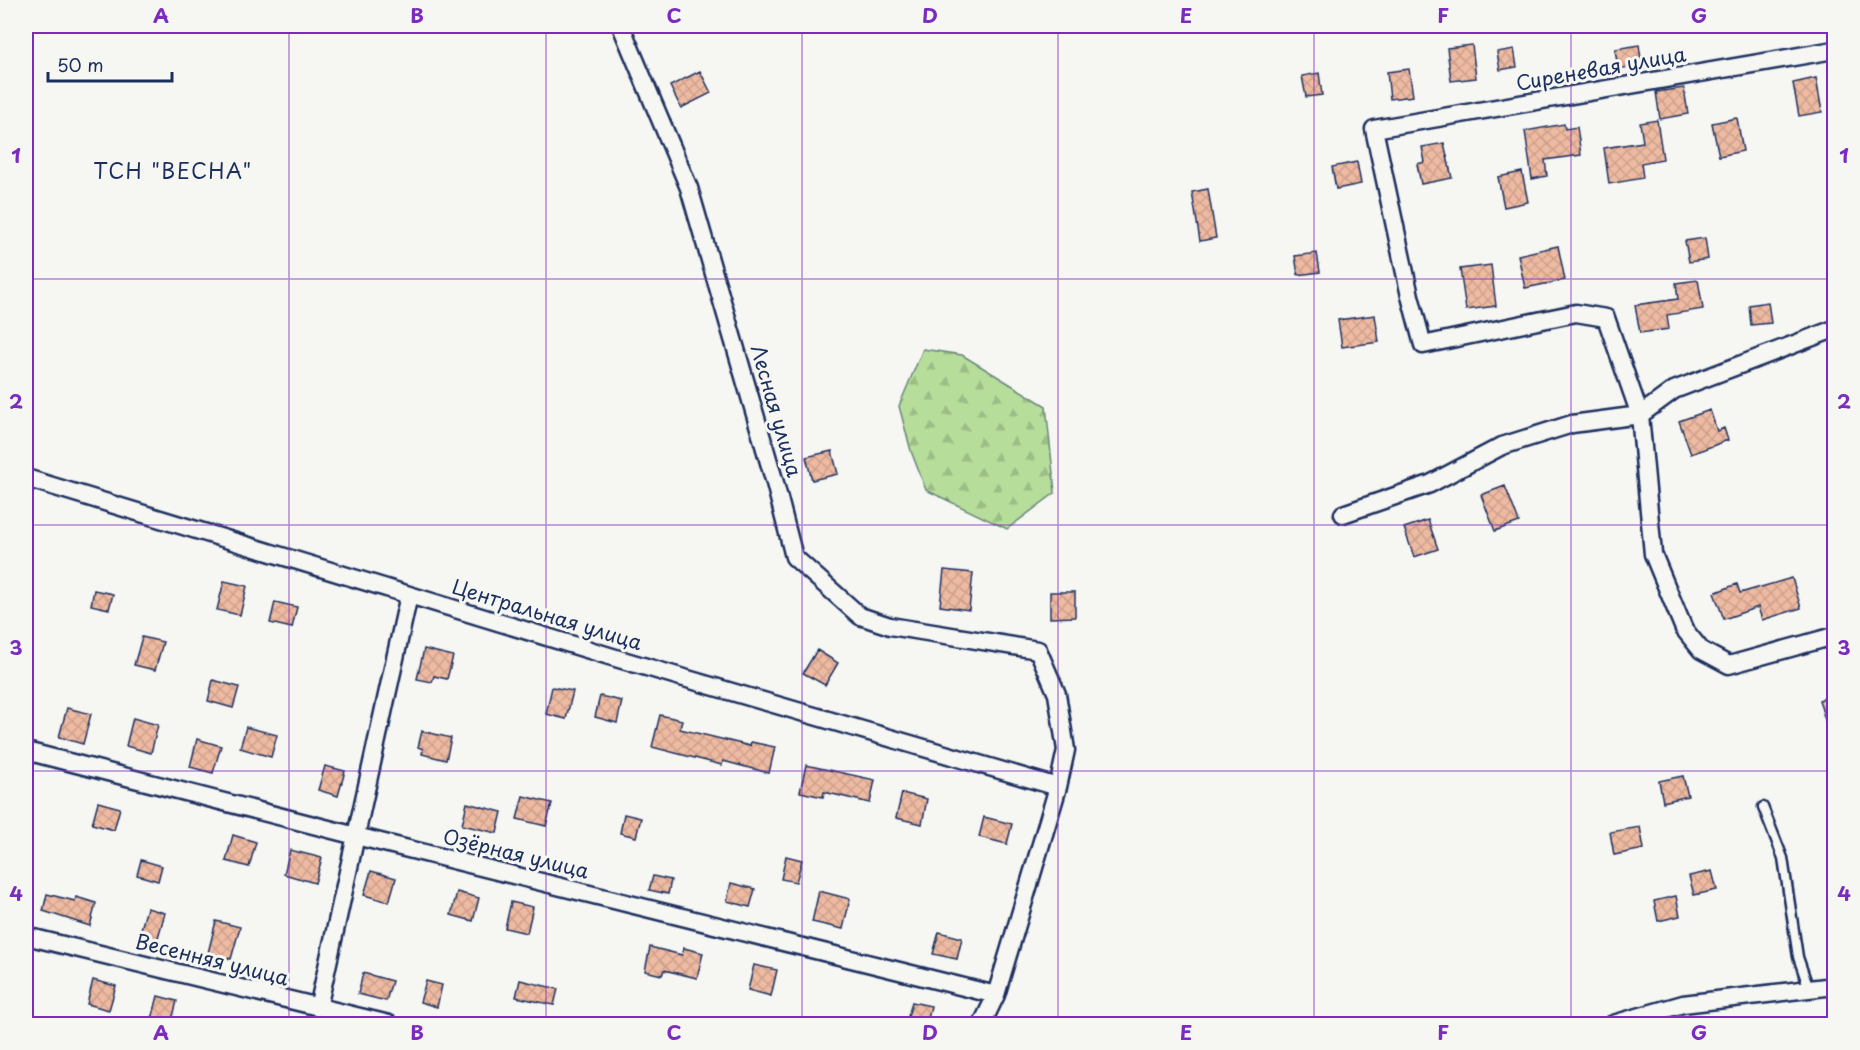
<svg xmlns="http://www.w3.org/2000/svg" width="1860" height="1050" viewBox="0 0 1860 1050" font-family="'Playpen Sans',sans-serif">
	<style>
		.forest { fill: url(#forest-firs); stroke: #68867c; stroke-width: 1.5 }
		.building { fill: url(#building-cross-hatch); stroke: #1b2f5e; stroke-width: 1.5 }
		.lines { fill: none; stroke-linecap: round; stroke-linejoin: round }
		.lane-casing { stroke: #1b2f5e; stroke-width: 13 }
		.street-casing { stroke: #1b2f5e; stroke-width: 21 }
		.lane { stroke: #f6f6f2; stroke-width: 8 }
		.street { stroke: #f6f6f2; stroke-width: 16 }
		.grid { fill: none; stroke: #7b2cbf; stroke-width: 1.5; stroke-opacity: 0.55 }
		.labels { text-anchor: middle; stroke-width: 6; stroke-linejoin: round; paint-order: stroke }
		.street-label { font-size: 20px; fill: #1b2f5e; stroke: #f6f6f2 }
		.neighbourhood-label { font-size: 21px; letter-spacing: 1.5px; fill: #1b2f5e; stroke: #f6f6f2 }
		.neatline { fill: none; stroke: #7b2cbf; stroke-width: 2 }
		.grid-label { font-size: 20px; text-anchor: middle; font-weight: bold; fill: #7b2cbf }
	</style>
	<defs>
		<pattern id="forest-firs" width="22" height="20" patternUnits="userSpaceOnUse" patternTransform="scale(1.5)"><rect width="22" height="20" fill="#b6dd99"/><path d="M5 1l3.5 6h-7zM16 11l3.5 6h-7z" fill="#9cbe86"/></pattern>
		<pattern id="building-cross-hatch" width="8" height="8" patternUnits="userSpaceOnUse" patternTransform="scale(1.5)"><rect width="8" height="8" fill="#eebaa1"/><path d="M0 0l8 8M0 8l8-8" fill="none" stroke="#cca08d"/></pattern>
	</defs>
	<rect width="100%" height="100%" fill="#f6f6f2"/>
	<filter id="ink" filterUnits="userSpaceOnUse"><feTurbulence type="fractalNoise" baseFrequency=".0167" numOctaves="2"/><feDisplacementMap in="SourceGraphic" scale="12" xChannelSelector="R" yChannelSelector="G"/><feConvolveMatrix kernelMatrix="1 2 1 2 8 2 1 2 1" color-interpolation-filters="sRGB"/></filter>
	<g filter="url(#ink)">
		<path class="forest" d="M923,349L962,355L1046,406L1055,493L1007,529L926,490L911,451L899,406Z"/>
		<path class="building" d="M1472,45L1476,78L1451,81L1447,48Z
			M1639,45L1642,65L1618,69L1615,49Z
			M1514,49L1517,67L1500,70L1497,52Z
			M1409,69L1413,96L1390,99L1387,72Z
			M700,71L711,93L681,108L670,86Z
			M1319,73L1322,95L1306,97L1302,76Z
			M1816,78L1822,112L1799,116L1793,83Z
			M1684,88L1688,114L1660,119L1656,92Z
			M1737,118L1743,151L1719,156L1712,123Z
			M1657,120L1663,159L1641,163L1643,178L1609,184L1604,148L1643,142L1640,123Z
			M1564,124L1565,129L1577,127L1581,155L1545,160L1547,176L1532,179L1525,131Z
			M1444,143L1452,178L1421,184L1417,164L1425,162L1422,147Z
			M1357,162L1361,184L1336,189L1332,167Z
			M1522,172L1528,202L1504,207L1498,177Z
			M1208,189L1216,238L1200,241L1192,192Z
			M1705,238L1708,259L1689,262L1685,241Z
			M1558,246L1565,280L1525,288L1518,255Z
			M1317,253L1320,272L1298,275L1295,256Z
			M1491,265L1496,306L1466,310L1460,269Z
			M1698,280L1703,309L1667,315L1669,329L1640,333L1635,305L1678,299L1676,283Z
			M1768,302L1771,323L1751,325L1749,305Z
			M1375,315L1379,342L1342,347L1338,320Z
			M1710,410L1717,431L1724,428L1728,440L1691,454L1679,421Z
			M832,451L838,474L812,480L806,457Z
			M1505,486L1519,522L1495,531L1481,495Z
			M1428,520L1438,549L1414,557L1404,528Z
			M944,570L973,573L969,610L940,606Z
			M1792,578L1801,608L1762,620L1758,607L1724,619L1714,593L1737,584L1740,593Z
			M224,581L247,586L240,615L217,610Z
			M94,590L113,594L109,609L91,605Z
			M1050,592H1075V617L1050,618Z
			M275,602L297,607L292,628L270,623Z
			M142,637L163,642L155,670L134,665Z
			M424,649L453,656L447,679L434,676L432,682L417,679Z
			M817,650L838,663L825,685L803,673Z
			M213,680L239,687L233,708L208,701Z
			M552,687L573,691L566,719L546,714Z
			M1834,695V740H1831L1819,700Z
			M600,696L622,701L617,723L595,717Z
			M67,708L91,714L83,744L59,737Z
			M660,715L682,720L680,729L750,746L751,742L775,747L769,773L723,761L722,765L652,747Z
			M133,718L158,725L151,753L126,746Z
			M246,727L277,735L271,757L240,748Z
			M422,731L451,738L446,760L422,754L423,749L418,747Z
			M197,739L221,746L213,773L190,767Z
			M806,765L875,780L870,803L824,792L823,797L800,792Z
			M325,766L345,771L338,796L318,790Z
			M1683,776L1688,796L1663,802L1659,781Z
			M902,793L927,799L922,824L896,818Z
			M523,796L552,803L546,826L517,819Z
			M98,802L120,808L114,830L92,824Z
			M467,803L502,812L497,833L462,825Z
			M624,814L641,818L636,837L620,833Z
			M984,817L1012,824L1007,844L979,837Z
			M1640,827L1644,849L1614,855L1610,832Z
			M233,835L256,842L249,867L226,861Z
			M290,850L322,858L315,883L284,874Z
			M786,856L802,860L796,882L781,879Z
			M141,860L162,866L158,881L137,875Z
			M371,871L396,878L389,902L364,895Z
			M1712,871L1717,890L1694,895L1689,876Z
			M653,876L671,880L668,894L649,890Z
			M731,883L755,889L750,907L727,901Z
			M819,891L850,899L843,929L812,922Z
			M457,892L479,898L473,921L451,915Z
			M47,894L75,901L76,897L96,903L90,926L43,911Z
			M1676,896L1680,916L1658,921L1654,901Z
			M511,902L533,907L527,933L505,928Z
			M147,908L165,913L157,941L139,936Z
			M216,921L240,927L231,959L208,953Z
			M939,932L962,938L957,959L933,954Z
			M650,947L682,955L684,948L703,953L697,978L664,970L662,975L645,971Z
			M754,965L777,970L771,996L748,990Z
			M363,973L392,981L386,1001L358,994Z
			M93,980L116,986L109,1010L87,1004Z
			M520,980L558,989L554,1005L516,997Z
			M426,981L442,985L437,1007L420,1002Z
			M158,996L177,1001L171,1024L152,1019Z
			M912,1002L931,1006L927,1024H906Z"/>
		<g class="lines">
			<defs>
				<path id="lane" d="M1763,807L1783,858L1798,957L1809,989"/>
				<path id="street" d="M621,26L689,188L775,483L794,557L860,616L890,626L1038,650L1057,694L1066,750L1058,787L996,995L982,1024
					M1834,50L1374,129L1410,296L1423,345L1576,313L1606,318L1640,415L1653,554L1684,629L1701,650L1729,665L1834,636
					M26,478L619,659L1058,787
					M1343,514L1430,484L1502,446L1572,424L1640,415L1674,390L1834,329
					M26,751L356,836L996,995
					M26,936L389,1024
					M318,1008L409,595
					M1613,1024L1683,1004L1834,986"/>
			</defs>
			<use href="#lane" class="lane-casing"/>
			<use href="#street" class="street-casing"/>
			<use href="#lane" class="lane"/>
			<use href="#street" class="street"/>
		</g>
	</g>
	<path class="grid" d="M289,26V1024M546,26V1024M802,26V1024M1058,26V1024M1314,26V1024M1571,26V1024M26,279H1834M26,525H1834M26,771H1834"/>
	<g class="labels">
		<g class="street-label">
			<text transform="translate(1601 69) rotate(-10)" y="7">Сиреневая улица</text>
			<text transform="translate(776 411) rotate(74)" y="7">Лесная улица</text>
			<text transform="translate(547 615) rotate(17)" y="7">Центральная улица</text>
			<text transform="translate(516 854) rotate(14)" y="7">Озёрная улица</text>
			<text transform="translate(212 960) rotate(14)" y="7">Весенняя улица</text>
		</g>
		<g class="neighbourhood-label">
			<text x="173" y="179">ТСН "ВЕСНА"</text>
		</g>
	</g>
	<rect width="1860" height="1050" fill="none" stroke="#f6f6f2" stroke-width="66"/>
	<path d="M48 72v9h124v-9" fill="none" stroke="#1b2f5e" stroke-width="3"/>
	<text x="57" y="72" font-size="18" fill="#1b2f5e" stroke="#f6f6f2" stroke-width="4.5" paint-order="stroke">50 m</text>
	<rect x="33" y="33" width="1794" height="984" class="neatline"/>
	<g class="grid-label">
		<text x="161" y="23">A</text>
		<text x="417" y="23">B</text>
		<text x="674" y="23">C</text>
		<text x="930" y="23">D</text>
		<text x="1186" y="23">E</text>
		<text x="1443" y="23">F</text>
		<text x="1699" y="23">G</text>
		<text x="16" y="163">1</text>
		<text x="1844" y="163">1</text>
		<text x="16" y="409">2</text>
		<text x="1844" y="409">2</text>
		<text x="16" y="655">3</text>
		<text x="1844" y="655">3</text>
		<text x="16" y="901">4</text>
		<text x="1844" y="901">4</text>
		<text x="161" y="1040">A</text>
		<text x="417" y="1040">B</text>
		<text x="674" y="1040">C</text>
		<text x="930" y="1040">D</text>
		<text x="1186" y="1040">E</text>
		<text x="1443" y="1040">F</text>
		<text x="1699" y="1040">G</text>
	</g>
</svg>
